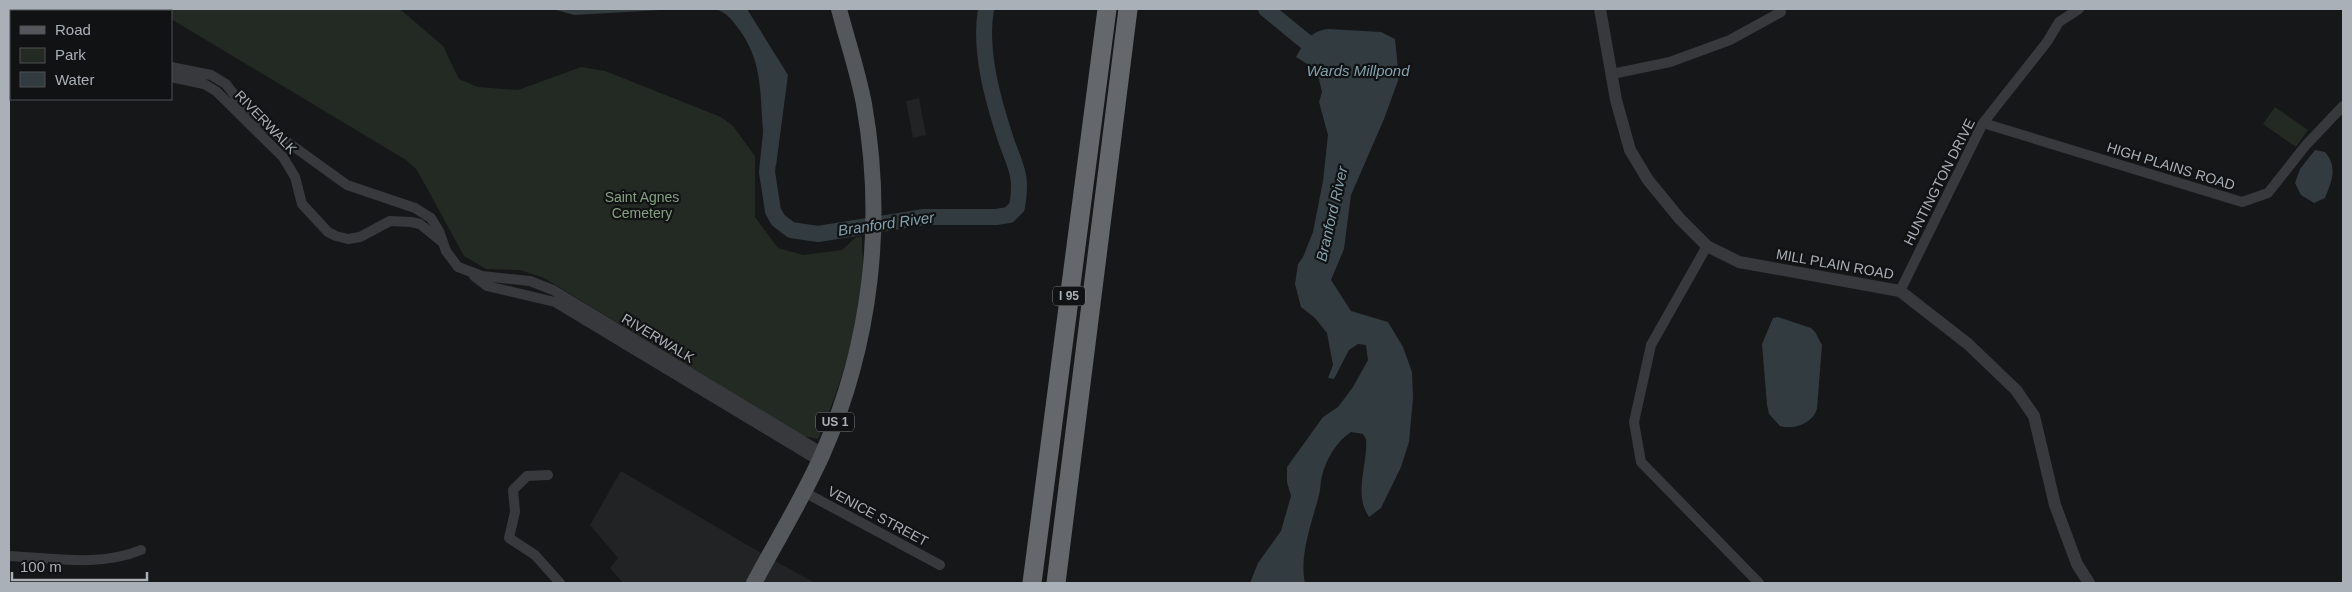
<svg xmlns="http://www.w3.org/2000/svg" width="2352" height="592" viewBox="0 0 2352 592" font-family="Helvetica,sans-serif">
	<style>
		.built { fill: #222325 }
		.green { fill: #232a23 }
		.water { fill: #313b40 }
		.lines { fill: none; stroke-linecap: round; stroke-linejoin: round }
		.river { stroke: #313b40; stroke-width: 16 }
		.minor { stroke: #38393d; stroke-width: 10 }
		.tertiary { stroke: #38393d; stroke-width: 12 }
		.primary { stroke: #54575b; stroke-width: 16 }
		.motorway { stroke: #64686d; stroke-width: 19 }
		.labels { text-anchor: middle; stroke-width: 4.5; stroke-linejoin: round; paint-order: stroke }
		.shield { fill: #111213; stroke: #7c8186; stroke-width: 1 }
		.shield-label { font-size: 12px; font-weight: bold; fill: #aab0b7 }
		.street-label { font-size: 14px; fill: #aab0b7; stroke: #111213 }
		.park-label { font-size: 14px; fill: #85a082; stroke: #111213 }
		.water-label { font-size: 15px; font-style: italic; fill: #84a1ae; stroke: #111213 }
	</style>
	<rect width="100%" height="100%" fill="#161718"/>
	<path class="built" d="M919,98L926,135L913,138L906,101Z
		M621,471L768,557L815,583H623L610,568L618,558L590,525Z"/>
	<path class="green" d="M160,9H400L443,46L459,79L478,87L518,90L581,67L605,71L721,117L733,126L755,156V217L778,248L803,255L842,250L856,237H862C862,252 864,269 862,284C856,338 839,390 818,439L803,436L544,278L520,270L486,269L464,256L417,170L406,160L171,19V11H159Z
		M2275,107L2308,130L2296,147L2263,124Z"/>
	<path class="water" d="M553,9H678L574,15Z
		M714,9H747L788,75L776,166C772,160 766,153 765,146C758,100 767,63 735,24C730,17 722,10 714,9Z
		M1328,29L1381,32L1395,39L1399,78L1384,119L1351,195L1344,249L1331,280L1351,311L1388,322L1403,347L1412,372L1413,398L1409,442L1401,467L1381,508L1369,517C1353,494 1368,465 1366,439L1363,434L1351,432C1337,441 1326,459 1322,476C1320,482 1321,489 1319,495C1312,523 1299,554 1305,583H1250L1258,563L1281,531L1291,496L1287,482V467L1323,417L1338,407L1353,387L1368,360L1366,345L1358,344L1349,350L1334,379L1328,378L1333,365L1327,333L1315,318L1301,307L1295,284L1298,264L1303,257L1313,232L1323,181L1328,135L1319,102L1322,92L1319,79L1312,67L1296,57C1304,43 1310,31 1328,29Z
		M2315,150L2325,152C2338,167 2332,181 2325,198L2314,203L2301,195L2295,183L2300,169Z
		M1778,317L1811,328L1815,332L1822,345L1817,409C1812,424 1794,430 1780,426L1769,414L1767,405L1762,344L1773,318Z"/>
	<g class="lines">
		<path class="river" d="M1266,9L1305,41L1324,50
			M771,133L767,172L773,211L778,220L791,230L818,234L924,217H996L1009,215L1017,207C1023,174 1015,167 1005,137C992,97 979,50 986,9"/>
		<path class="minor" d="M21,9L24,11
			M35,9L38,11
			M171,67L211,75L226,84L236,97L268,128L347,185L415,208L431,218L439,231L446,251L458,267L482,276L530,281L553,290L823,453
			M1612,74L1670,62L1730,40L1781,12
			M9,77L11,75
			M171,77L204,84L216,91L283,157L295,177L302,204L328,232L336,236L348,239L360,237L390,221L411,222L420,224L442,242
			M9,88L11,87
			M1983,123L2242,202L2268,193L2306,145L2343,106
			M1707,246L1651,345L1634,422L1641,462L1759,583
			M474,276L487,286L555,302L819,461
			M1900,291L1983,123L2047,42L2059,22L2079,9
			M548,475L527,476L513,490L515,512L509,538L535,555L560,583
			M804,492L940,565
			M9,556C52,558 100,567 141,550"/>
		<path class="tertiary" d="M1600,9L1616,100L1630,150L1648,180L1680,219L1707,246L1739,262L1900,291L1968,344L2016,390L2034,416L2055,505L2077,564L2089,583"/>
		<path class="primary" d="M754,583C777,540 803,498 823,453C871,343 885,222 864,104C858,72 847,40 839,9"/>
		<path class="motorway" d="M1032,583L1107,9
			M1056,583L1128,9"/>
	</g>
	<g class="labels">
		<g class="shield">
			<rect x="1053" y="286.5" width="32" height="19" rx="4"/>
			<rect x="816" y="412.5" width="38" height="19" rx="4"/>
		</g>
		<g class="shield-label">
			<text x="1069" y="300">I 95</text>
			<text x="835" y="426">US 1</text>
		</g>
		<g class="street-label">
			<text transform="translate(266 122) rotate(46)" y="5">RIVERWALK</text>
			<text transform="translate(2171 166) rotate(17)" y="5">HIGH PLAINS ROAD</text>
			<text transform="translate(1939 182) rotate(-63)" y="5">HUNTINGTON DRIVE</text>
			<text transform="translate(1835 264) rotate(10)" y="5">MILL PLAIN ROAD</text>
			<text transform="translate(658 338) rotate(31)" y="5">RIVERWALK</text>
			<text transform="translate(878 516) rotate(28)" y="5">VENICE STREET</text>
		</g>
		<g class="park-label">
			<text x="642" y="202">Saint Agnes<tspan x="642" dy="16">Cemetery</tspan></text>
		</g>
		<g class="water-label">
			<text x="1358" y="76">Wards Millpond</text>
			<text transform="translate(1332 214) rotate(-77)" y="5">Branford River</text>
			<text transform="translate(886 224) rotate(-8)" y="5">Branford River</text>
		</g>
	</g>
	<rect width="2352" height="592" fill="none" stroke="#aab0b7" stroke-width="20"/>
	<rect x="10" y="10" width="162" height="90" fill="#111213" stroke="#4e5155"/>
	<rect x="20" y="26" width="25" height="8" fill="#54575b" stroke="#4e5155"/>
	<text x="55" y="35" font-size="15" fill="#aab0b7">Road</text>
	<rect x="20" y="48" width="25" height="15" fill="#232a23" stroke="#4e5155"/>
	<text x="55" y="60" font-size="15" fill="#aab0b7">Park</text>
	<rect x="20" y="72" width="25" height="15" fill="#313b40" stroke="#4e5155"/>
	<text x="55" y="85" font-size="15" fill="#aab0b7">Water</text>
	<path d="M12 572v8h135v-8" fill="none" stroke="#aab0b7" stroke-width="2.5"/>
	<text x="20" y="572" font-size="15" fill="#aab0b7" stroke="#111213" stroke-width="4" paint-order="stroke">100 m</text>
</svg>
